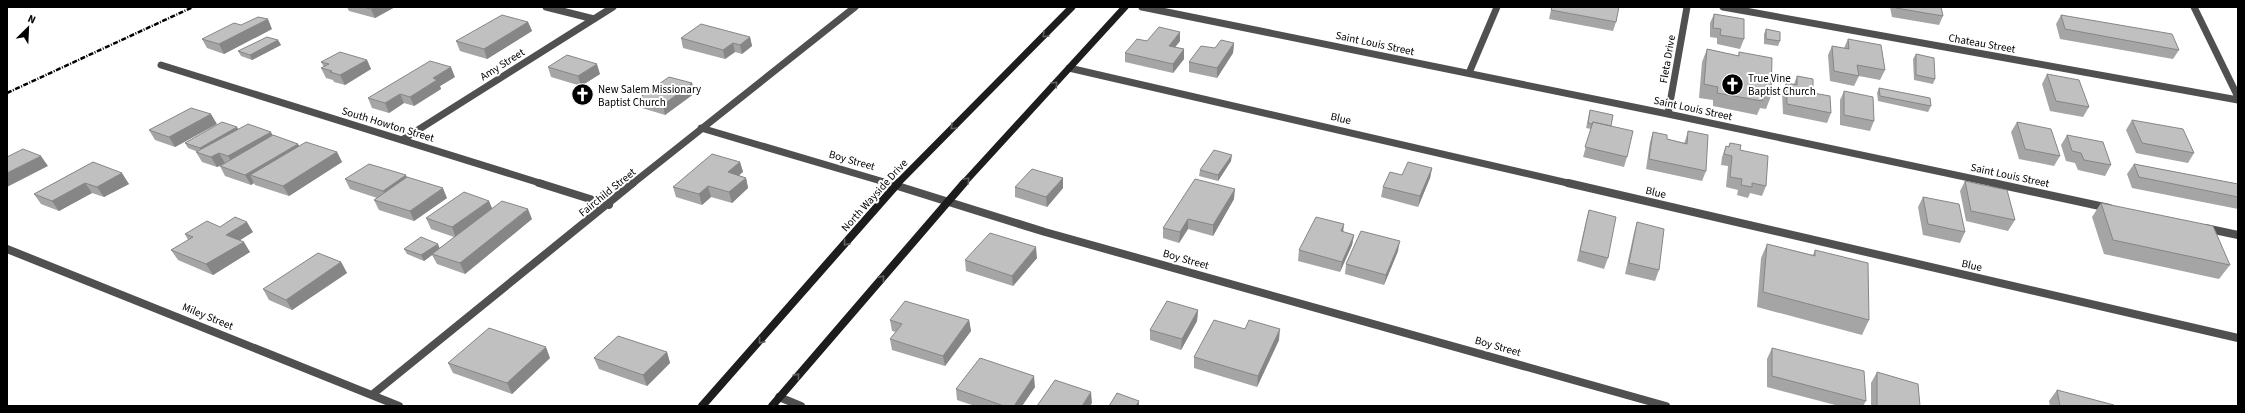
<svg xmlns="http://www.w3.org/2000/svg" width="2245" height="413" viewBox="0 0 2245 413" font-family="'Source Sans 3',sans-serif">
	<style>
		.lines { fill: none; stroke-linecap: round; stroke-linejoin: round }
		.street-far1 { stroke: #505050; stroke-width: 7 }
		.street { stroke: #505050; stroke-width: 8 }
		.secondary-far1 { stroke: #1d1d1d; stroke-width: 7 }
		.secondary { stroke: #1d1d1d; stroke-width: 8 }
		.rail { stroke: #000; stroke-width: 2.5; stroke-dasharray: 5 1.5 1 1.5; stroke-linecap: butt }
		.wall { fill: #a5a5a5 }
		.shaded-wall { fill: #868686 }
		.building { fill: #c0c0c0; stroke: #868686 }
		.oneway { stroke: #616161 }
		.labels { text-anchor: middle; stroke-width: 4; stroke-linejoin: round; paint-order: stroke }
		.street-label { font-size: 11px; fill: #000; stroke: #fff }
		.poi-label { font-size: 11px; fill: #000; stroke: #fff; text-anchor: start }
	</style>
	<rect width="100%" height="100%" fill="#fff"/>
	<g class="lines">
		<path class="street-far1" d="M546,7L594,19
			M1142,7L1668,114L1998,184
			M1723,7L2238,100
			M2194,7L2238,97
			M161,65L543,184
			M1069,68L1572,184
			M1469,73L1497,7
			M1668,114L1687,7
			M701,128L891,184
			M402,140L613,7
			M632,184L855,7"/>
		<path class="street" d="M539,183L609,205
			M888,183L1045,232L1666,406
			M1568,183L2238,338
			M1993,183L2109,208
			M2205,228L2238,235
			M7,249L399,406
			M373,394L633,183
			M779,397L801,406"/>
		<path class="secondary-far1" d="M897,184L1072,7
			M963,184L1125,7"/>
		<path class="secondary" d="M702,406L898,183
			M772,406L964,183"/>
		<path class="rail" d="M7,93L193,7"/>
	</g>
	<path class="wall" d="M347,7H395L375,18L349,11Z
		M1890,7H1941L1943,16L1939,25L1892,17Z
		M1551,10L1616,22L1613,31L1549,19Z
		M1714,14L1744,39L1740,49L1717,44V38L1710,37V23Z
		M2061,15L2179,50L2173,59L2060,39L2056,24Z
		M528,22L532,31L487,59L460,51L456,41Z
		M241,25L272,29L224,54L207,48L202,39Z
		M1766,29L1780,41L1778,46L1764,44V34Z
		M750,37L752,46L742,54L735,52L725,59L683,48L681,38Z
		M1848,39L1885,70L1880,80L1859,76L1854,86L1830,81L1828,55L1832,46L1844,48Z
		M278,40L281,45L252,60L241,56L238,51Z
		M1147,41H1180L1175,47L1184,49V59L1173,73L1125,62V53Z
		M1234,43L1233,53L1217,78L1189,72V62L1215,48Z
		M1707,49L1738,56L1739,52L1771,96L1766,109L1760,108L1757,115L1713,106V100L1699,98L1702,62Z
		M1916,54L1935,79L1933,84L1914,80L1913,59Z
		M367,60L371,69L345,85L334,82L333,80L326,78L321,68L324,67L321,62Z
		M548,67L600,74L581,86L551,77Z
		M2047,74L2089,107L2083,117L2050,111L2042,84Z
		M1797,76L1831,113L1827,123L1783,114L1782,92L1786,83L1794,84Z
		M455,77L440,86L441,89L414,106L404,103L389,113L372,108L368,98Z
		M692,83L695,93L665,115L642,108L639,98Z
		M1879,88L1931,106L1928,112L1878,101L1877,93Z
		M1844,91L1874,121L1870,131L1840,125V100Z
		M1590,110L1611,126L1627,157L1624,167L1583,157L1591,129L1586,128Z
		M2132,120L2194,153L2188,163L2136,153L2126,130Z
		M2017,122L2060,156L2054,166L2019,159L2011,132Z
		M217,124L175,147L155,140L149,130Z
		M237,127L238,129L273,136L298,144L299,146L337,152L342,162L289,196L255,185L254,183L251,185L225,176L220,166L217,167L202,162L196,152H198L188,148L185,143Z
		M1688,131L1706,171L1702,181L1646,169L1650,142L1653,132L1667,139L1684,143L1685,141Z
		M2067,135L2111,165L2105,176L2078,170L2075,163L2066,161L2061,145Z
		M1730,143L1740,150L1766,186L1762,196L1750,193L1748,198L1737,195L1738,190L1726,187L1728,166L1721,165L1722,157L1726,146L1728,147Z
		M1231,161L1218,181L1199,176L1200,170Z
		M93,162L129,184L104,197L92,193L59,211L41,204L34,194Z
		M740,162L743,172L738,175L746,178L748,188L732,203L711,197L702,205L676,197L673,187Z
		M2134,164L2238,184V209L2132,188L2127,174Z
		M1432,168L1430,178L1418,207L1381,197L1383,187L1402,175Z
		M407,177L447,198L414,221L379,210L374,200L377,198L350,189L345,179Z
		M1965,181L2015,220L2008,231L1966,221L1960,191Z
		M1015,187L1063,188L1047,207L1015,197Z
		M1923,197L1965,232L1960,243L1923,235L1918,207Z
		M1234,199L1213,236L1188,229L1179,243L1163,238V228Z
		M489,201L492,208L532,219L465,274L437,264L432,255L424,261L407,254L404,249L440,248L454,237L431,229L426,218Z
		M2101,203L2230,265L2219,279L2104,254L2092,217Z
		M1589,210L1608,258L1604,269L1577,261L1586,221Z
		M1637,222L1659,270L1655,281L1625,274L1634,233Z
		M220,227L253,232L240,240L250,252L213,275L178,260L171,250L188,240L185,234Z
		M1343,232L1354,235L1352,245L1340,272L1298,261L1299,250Z
		M1767,244L1813,255L1815,250L1869,320L1862,335L1757,307L1761,258Z
		M1398,251L1384,285L1345,274L1346,264Z
		M1037,258L1013,286L966,271L965,260Z
		M341,262L347,273L292,310L269,300L263,289Z
		M1198,310L1197,321L1181,350L1150,340V330Z
		M890,320H969L971,331L945,366L892,350L890,339L896,332L892,331Z
		M1245,329L1279,340L1257,387L1194,368V357Z
		M1772,348L1866,401L1863,406H1839L1767,387V359Z
		M667,352L670,363L647,386L599,369L594,358Z
		M550,358L512,394L453,373L448,363Z
		M1877,372L1920,406H1871V383Z
		M1035,387L1022,406H975L957,400L956,389Z
		M2057,390L2114,406H2050L2049,401Z"/>
	<path class="shaded-wall" d="M375,7H395L375,18L371,9Z
		M268,19L272,29L224,54L219,44Z
		M528,22L532,31L487,59L484,49Z
		M1180,32V41L1169,55V46Z
		M750,37L752,46L742,54L740,45Z
		M278,40L281,45L252,60L250,55Z
		M733,43L735,52L725,59L723,50Z
		M1234,43L1233,53L1217,78V68Z
		M1184,49V59L1173,73V64Z
		M367,60L371,69L345,85L340,75Z
		M597,64L600,74L581,86L578,76Z
		M451,67L455,77L440,86L441,89L414,106L410,97L433,78Z
		M692,83L695,93L665,115L663,105Z
		M400,94L404,103L389,113L385,103Z
		M211,114L217,124L175,147L169,137Z
		M237,127L240,133L203,154L200,148Z
		M271,132L276,142L234,166L228,156Z
		M298,144L303,154L250,175L254,183L251,185L245,175Z
		M337,152L342,162L289,196L283,186Z
		M219,153L225,163L217,167L211,157Z
		M1232,155L1231,161L1218,181V175Z
		M41,156L48,166L7,187V173Z
		M740,162L743,172L730,183L728,172Z
		M1432,168L1430,178L1418,207L1420,196Z
		M122,173L129,184L104,197L97,187Z
		M406,175L411,185L388,201L383,191Z
		M746,178L748,188L732,203L729,192Z
		M1063,178V188L1047,207L1046,197Z
		M85,183L92,193L59,211L52,201Z
		M708,186L711,197L702,205L699,194Z
		M443,188L447,198L414,221L410,211Z
		M1235,189L1234,199L1213,236V225Z
		M489,201L493,211L456,238L452,227Z
		M528,209L532,219L465,274L460,263Z
		M1188,219V229L1179,243L1180,232Z
		M247,222L253,232L232,245L226,235Z
		M1344,224L1343,234L1341,231Z
		M1354,235L1352,245L1340,272L1342,262Z
		M1400,241L1398,251L1384,285L1386,275Z
		M244,242L250,252L213,275L206,264Z
		M438,244L440,249L432,254V255L424,261L421,255Z
		M1036,247L1037,258L1013,286L1012,276Z
		M341,262L347,273L292,310L286,300Z
		M1198,310L1197,321L1181,350L1182,339Z
		M969,320L971,331L945,366L943,356Z
		M1280,329L1279,340L1257,387L1258,376Z
		M546,347L550,358L512,394L507,383Z
		M667,352L670,363L647,386L643,375Z
		M1034,376L1035,387L1022,406H1014Z
		M1091,392L1092,403L1090,406H1082Z
		M1139,401V406H1136Z"/>
	<path class="building" d="M363,7H375L371,9Z
		M1552,7H1619L1616,22L1551,10Z
		M1896,7H1941L1943,16L1896,8Z
		M1714,14L1744,19V39L1720,35L1721,29L1713,28Z
		M502,15L528,22L484,49L456,41Z
		M2061,15L2172,34L2179,50L2065,29Z
		M258,17L268,19L219,44L202,39L234,23L241,25Z
		M701,24L750,37L740,45L733,43L723,50L681,38Z
		M1159,27L1180,32L1169,46L1184,49L1173,64L1125,53L1137,39L1147,41Z
		M1766,29L1780,32V41L1766,39Z
		M267,37L278,40L250,55L238,51Z
		M1848,39L1881,45L1885,70L1857,65L1859,76L1834,71L1832,46L1849,49Z
		M1221,40L1234,43L1217,68L1189,62L1201,46L1215,48Z
		M1707,49L1739,56V52L1772,58L1771,96L1763,94L1762,101L1717,93L1718,87L1704,84Z
		M340,52L367,60L340,75L330,72L332,71L321,68L329,64L321,62Z
		M1916,54L1934,58L1935,79L1916,75Z
		M567,55L597,64L578,76L548,67Z
		M430,61L451,67L433,78L437,80L410,97L400,94L385,103L368,98Z
		M2047,74L2079,80L2089,107L2056,101Z
		M1797,76L1813,79V93L1830,96L1831,113L1787,104L1786,83L1797,85Z
		M669,77L692,83L663,105L639,98Z
		M1879,88L1930,98L1931,106L1880,96Z
		M1844,91L1873,97L1874,121L1844,115Z
		M191,108L211,114L169,137L149,130Z
		M1590,110L1613,115L1611,126L1593,122L1592,124L1588,123Z
		M2132,120L2183,129L2194,153L2142,143Z
		M222,122L237,127L200,148L185,143Z
		M1593,122L1633,131L1627,157L1585,147Z
		M2017,122L2051,129L2060,156L2025,149Z
		M248,124L271,132L228,156L219,153L211,157L196,152Z
		M1688,131L1708,135L1706,171L1649,159L1653,132L1667,135V139L1687,144Z
		M273,135L298,144L245,175L220,166Z
		M2067,135L2103,142L2111,165L2084,160L2081,153L2072,151Z
		M306,142L337,152L283,186L250,175Z
		M1730,143L1741,145L1740,150L1768,156L1766,186L1752,183V187L1741,185L1742,179L1730,177L1732,156L1724,154L1726,146L1729,147Z
		M23,149L41,156L7,173V157Z
		M1214,150L1232,155L1218,175L1200,170Z
		M712,154L740,162L728,172L746,178L729,192L708,186L699,194L673,187Z
		M93,162L122,173L97,187L85,183L52,201L34,194Z
		M1408,162L1432,168L1420,196L1383,187L1390,172L1402,175Z
		M369,164L406,175L383,191L345,179Z
		M2134,164L2238,184V197L2139,177Z
		M1032,169L1063,178L1046,197L1015,187Z
		M407,177L443,188L410,211L374,200Z
		M1195,179L1235,189L1213,225L1188,219L1180,232L1163,228Z
		M1965,181L2007,190L2015,220L1971,211Z
		M464,192L489,201L452,227L426,218Z
		M1923,197L1959,204L1965,232L1928,224Z
		M502,201L528,209L460,263L432,254Z
		M2101,203L2213,226L2230,265L2113,240Z
		M1589,210L1616,217L1608,258L1580,251Z
		M235,217L247,222L226,235L244,242L206,264L171,250L193,237L185,234L207,221L220,227Z
		M1316,217L1344,224L1341,231L1354,235L1342,262L1299,250Z
		M1637,222L1664,229L1659,270L1629,263Z
		M1361,231L1400,241L1386,275L1346,264Z
		M990,233L1036,247L1012,276L965,260Z
		M421,237L438,244L421,255L404,249Z
		M1767,244L1815,256V250L1868,263L1869,320L1763,292Z
		M318,253L341,262L286,300L263,289Z
		M905,301L969,320L943,356L890,339L902,324L890,320Z
		M1167,301L1198,310L1182,339L1150,330Z
		M1214,320L1245,329L1249,320L1280,329L1258,376L1194,357Z
		M489,328L546,347L507,383L448,363Z
		M618,336L667,352L643,375L594,358Z
		M1772,348L1864,371L1866,401L1772,376Z
		M980,358L1034,376L1014,406H1004L956,389Z
		M1877,372L1918,384L1920,406H1877Z
		M1055,380L1091,392L1082,406H1037Z
		M2057,390L2114,405V406H2060Z
		M1117,393L1139,401L1136,406H1109Z"/>
	<defs><path id="oneway-chevron" d="M-2-3.5L2.5 0L-2 3.5" fill="none" stroke-width="1.6" stroke-linecap="round" stroke-linejoin="round"/></defs>
	<g class="oneway">
		<use href="#oneway-chevron" transform="translate(1045 35) rotate(135)"/>
		<use href="#oneway-chevron" transform="translate(1055 84) rotate(-47)"/>
		<use href="#oneway-chevron" transform="translate(953 127) rotate(135)"/>
		<use href="#oneway-chevron" transform="translate(967 180) rotate(-47)"/>
		<use href="#oneway-chevron" transform="translate(846 243) rotate(131)"/>
		<use href="#oneway-chevron" transform="translate(882 278) rotate(-49)"/>
		<use href="#oneway-chevron" transform="translate(761 341) rotate(131)"/>
		<use href="#oneway-chevron" transform="translate(797 376) rotate(-49)"/>
	</g>
	<defs>
		<symbol id="church-disc" viewBox="-11 -11 22 22"><circle r="9.5" fill="#000" stroke="#fff"/><path d="M-1.2-6h2.4v3.5h3.3v2.4h-3.3V6h-2.4V-.1h-3.3v-2.4h3.3Z" fill="#fff"/></symbol>
	</defs>
	<g fill-rule="evenodd">
		<use href="#church-disc" x="1720" y="72" width="25" height="25"/>
		<use href="#church-disc" x="570" y="82" width="25" height="25"/>
	</g>
	<g class="labels">
		<g class="street-label">
			<text transform="translate(1375 43) rotate(12)" y="4">Saint Louis Street</text>
			<text transform="translate(1982 43) rotate(10)" y="4">Chateau Street</text>
			<text transform="translate(1667 59) rotate(-80)" y="4">Fleta Drive</text>
			<text transform="translate(502 64) rotate(-32)" y="4">Amy Street</text>
			<text transform="translate(1693 108) rotate(12)" y="4">Saint Louis Street</text>
			<text transform="translate(1341 118) rotate(13)" y="4">Blue</text>
			<text transform="translate(388 124) rotate(17)" y="4">South Howton Street</text>
			<text transform="translate(852 160) rotate(16)" y="4">Boy Street</text>
			<text transform="translate(2010 175) rotate(12)" y="4">Saint Louis Street</text>
			<text transform="translate(607 192) rotate(-39)" y="4">Fairchild Street</text>
			<text transform="translate(1656 192) rotate(13)" y="4">Blue</text>
			<text transform="translate(874 195) rotate(-48)" y="4">North Wayside Drive</text>
			<text transform="translate(1186 259) rotate(16)" y="4">Boy Street</text>
			<text transform="translate(1972 265) rotate(13)" y="4">Blue</text>
			<text transform="translate(208 316) rotate(22)" y="4">Miley Street</text>
			<text transform="translate(1498 346) rotate(16)" y="4">Boy Street</text>
		</g>
		<g class="poi-label">
			<text x="1748" y="82">True Vine<tspan x="1748" dy="13">Baptist Church</tspan></text>
			<text x="598" y="93">New Salem Missionary<tspan x="598" dy="13">Baptist Church</tspan></text>
		</g>
	</g>
	<rect width="2245" height="413" fill="none" stroke="#000000" stroke-width="16"/>
	<g transform="translate(28 28) rotate(24)" stroke="#ffffff" stroke-width="3" paint-order="stroke">
	<path d="M0-3L7 15L0 10L-7 15Z" fill="#000000"/>
	<text y="-6" font-size="11" font-weight="bold" text-anchor="middle" fill="#000000">N</text>
	</g>
</svg>
